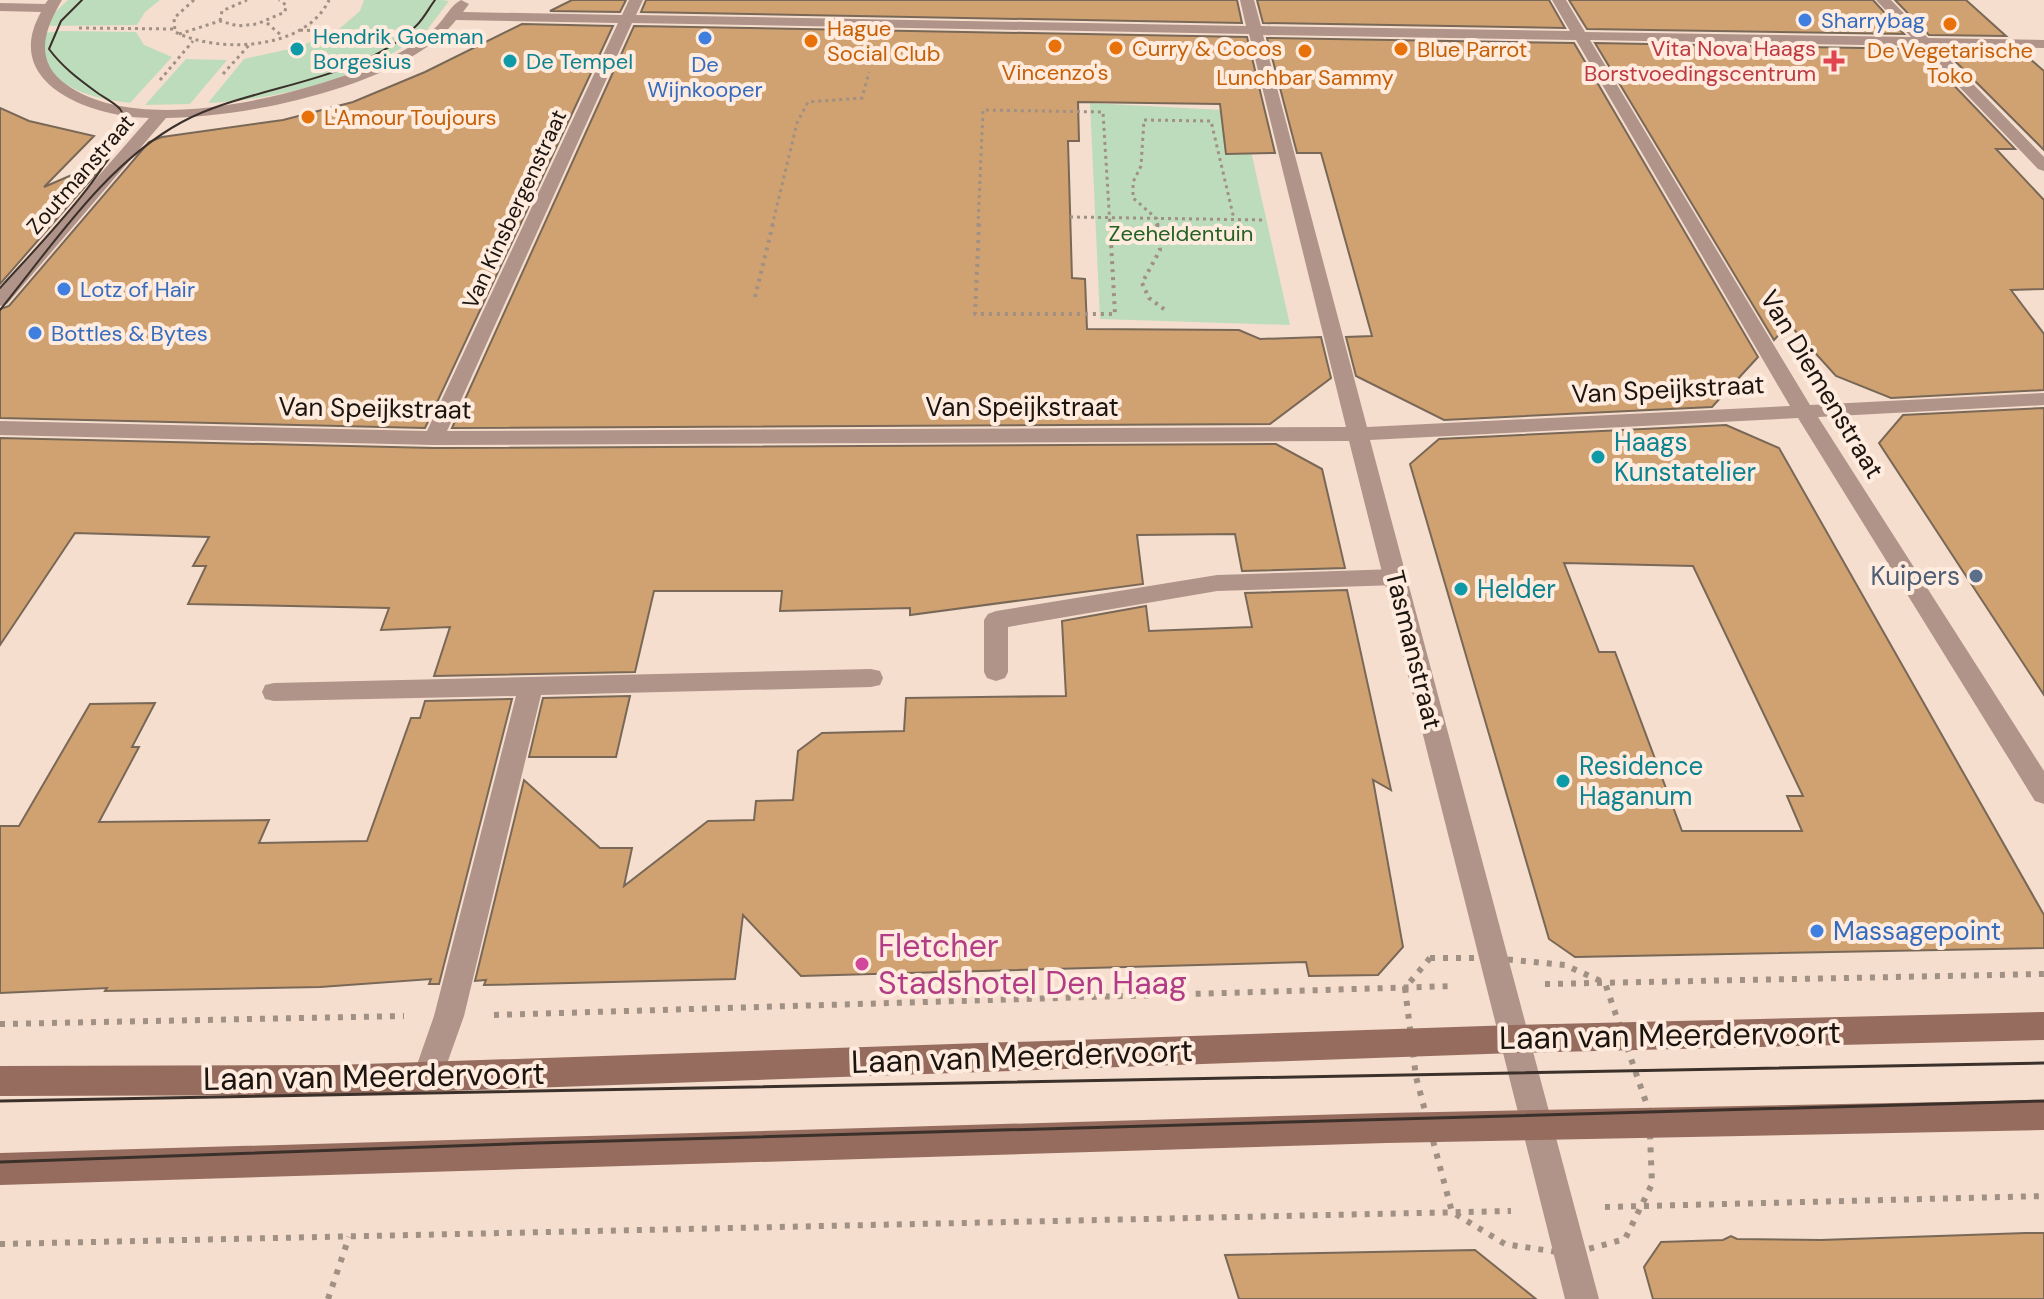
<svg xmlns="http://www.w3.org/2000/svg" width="2044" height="1299" viewBox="0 0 2044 1299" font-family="'DM Sans',sans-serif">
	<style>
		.green { fill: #bddcbb }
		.building { fill: #d1a271; stroke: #796857; stroke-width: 2; fill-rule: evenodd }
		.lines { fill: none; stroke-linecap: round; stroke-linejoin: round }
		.path-far2 { stroke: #a19084; stroke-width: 3; stroke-dasharray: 3 4; stroke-linecap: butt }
		.path-far1 { stroke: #a19084; stroke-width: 4; stroke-dasharray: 3 5; stroke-linecap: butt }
		.path { stroke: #a19084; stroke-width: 6; stroke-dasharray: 5 8; stroke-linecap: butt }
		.lane { fill: #b09389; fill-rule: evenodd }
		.street { fill: #b09389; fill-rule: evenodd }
		.secondary { fill: #966c5e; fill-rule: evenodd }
		.tram-far1 { stroke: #3b312a; stroke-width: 2 }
		.tram { stroke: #3b312a; stroke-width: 3 }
		.shop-dot { fill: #3f7fe0; stroke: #ffecdf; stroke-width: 3 }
		.food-dot { fill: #e8710a; stroke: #ffecdf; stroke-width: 3 }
		.culture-dot { fill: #0f9aa8; stroke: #ffecdf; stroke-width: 3 }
		.health-dot { fill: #e0444e; stroke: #ffecdf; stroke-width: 3 }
		.service-dot { fill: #5c6f8a; stroke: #ffecdf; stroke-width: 3 }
		.hotel-dot { fill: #d1479c; stroke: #ffecdf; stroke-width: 3 }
		.labels { text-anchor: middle; stroke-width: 8; stroke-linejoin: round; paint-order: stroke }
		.far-shop-label { font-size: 22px; fill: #366cbe; stroke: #ffecdf; text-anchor: start }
		.far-food-label { font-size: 22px; fill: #c56008; stroke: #ffecdf; text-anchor: start }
		.far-culture-label { font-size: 22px; fill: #0d838f; stroke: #ffecdf; text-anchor: start }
		.far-health-label { font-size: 22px; fill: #be3a42; stroke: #ffecdf; text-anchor: end }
		.far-street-label { font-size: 22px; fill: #1c140f; stroke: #ffecdf }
		.far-park-label { font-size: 22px; fill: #246223; stroke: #ffecdf }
		.street-label { font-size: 26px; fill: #1c140f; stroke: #ffecdf }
		.culture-label { font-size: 26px; fill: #0d838f; stroke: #ffecdf; text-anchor: start }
		.service-label { font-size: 26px; fill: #4e5e75; stroke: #ffecdf; text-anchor: end }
		.shop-label { font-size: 26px; fill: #366cbe; stroke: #ffecdf; text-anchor: start }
		.near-hotel-label { font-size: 32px; fill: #b23c85; stroke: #ffecdf; text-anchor: start }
		.near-street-label { font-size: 32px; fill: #1c140f; stroke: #ffecdf }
	</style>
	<rect width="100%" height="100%" fill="#f5dece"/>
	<path class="green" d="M68,0H160L145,12L137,25L40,26Z
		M364,0H441L449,1L427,30L339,29L360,11Z
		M62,31L136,32L144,45L172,57L130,103C81,96 73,91 34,61L31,49L35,34Z
		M327,36L417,38C358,79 278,100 208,103L244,59L294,48Z
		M186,59L227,60L190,104L145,105Z
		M1090,103L1242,111L1290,325L1100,319Z"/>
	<path class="building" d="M572,0H626L620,12L550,11Z
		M646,0H1237L1242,23L641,12Z
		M1257,0H1549L1565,28L1263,23Z
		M1569,0H1873L1904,34L1587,29Z
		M1895,0H1966L2006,36L1929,35Z
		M522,24L613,26L425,428L0,418V309L9,306L149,142L162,137L283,120L353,102L425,72Z
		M634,26L1247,37L1275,153L1226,154L1220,104L1078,102L1079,141H1068L1072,278L1085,279L1087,329L1239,330L1260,339L1321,337L1331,378L1270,424L452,428Z
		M1267,38L1574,43L1758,357L1712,407L1444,420L1356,376L1346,337L1372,336L1321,153H1297Z
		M1595,43L1919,49L2015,149H1996L2044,200V289L2011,290L2044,334V390L1891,398L1836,376L1789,324L1774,340Z
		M1943,49L2021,51L2044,71V150Z
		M0,108L29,121L94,136L44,187L109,159L0,284Z
		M2044,408V695L1879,443L1903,415Z
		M1726,425L1779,448L2044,915V948L1575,957L1549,939L1410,464L1439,439ZM1564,563L1693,566L1803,796H1787L1802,831H1682L1615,652H1599Z
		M0,438L434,448L1276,444L1322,469L1345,568L1242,571L1235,534L1137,535L1143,584L910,615V608L780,611L782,591H654L635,672L434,676L450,627L381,630L389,608L188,604L206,566H193L209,537L75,533L0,645Z
		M1347,590L1391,790L1373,780L1403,947L1378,975L1309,976L1306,962L801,976L743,915L735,979L484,985L486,980L475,981L524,780L600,848H632L624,886L708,821L754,820L756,801L793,800L798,751L822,733L904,731L906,698L1066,696L1062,621L1146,606L1149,631L1252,627L1245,593Z
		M630,696L616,757H529L543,698Z
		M512,699L439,984H429L431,979L320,987L105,991L107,988L0,993V826H19L90,704L155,703L132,747H139L99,822L269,820L259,843L367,841L411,718H420L425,701Z
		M2026,1233H2044V1299H1653L1644,1267L1661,1242L1723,1240L1731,1236L1737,1239L1821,1240Z
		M1475,1250L1536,1299H1239L1225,1255Z"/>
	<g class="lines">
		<path class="path-far2" d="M194,0L174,18L175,32C219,54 306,50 329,0
			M220,21L222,11L247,0
			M267,23L282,36
			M79,28L174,29
			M300,30L366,33
			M179,34L220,21L238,26L257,24L285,12L286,5L279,0
			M223,74L251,43
			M160,80L193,41
			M1070,217L1264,220
			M772,226L797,123L808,102L862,98L869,72
			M978,226L983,110L1103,112L1110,226
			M1158,226L1157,219L1133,198V182L1141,166L1144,120L1211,121L1234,219"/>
		<path class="path-far1" d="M979,224L975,314H1115L1110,224
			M1157,224L1160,250L1142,283L1149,298L1168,312
			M755,297L773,224"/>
		<path class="path" d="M1430,958H1493L1565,965L1605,983L1649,1111L1652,1184L1625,1239L1570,1254L1505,1244L1452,1212L1416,1077L1405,988Z
			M1545,984L2044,974
			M494,1015L1455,986
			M0,1024L404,1016
			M1605,1207L2044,1196
			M0,1244L1511,1211
			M328,1299L349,1237"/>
		<path class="lane" d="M1396,569L1404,571L1407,577L1404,583L1396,585L1217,591L1008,627V672L1005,678L996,681L987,678L984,672V620L988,614L996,611L1217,575Z
			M871,669L880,671L883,678L880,685L871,687L541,695L464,1016L439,1086L428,1091L417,1086L413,1076L434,1016L516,696L274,701L265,699L262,692L265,685L274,683Z"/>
		<path class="street" d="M48,0H62C44,30 33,61 67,85C137,135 283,99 357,71C384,61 417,47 437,26C445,18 451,5 461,0L469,4L463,12L622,15L629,0H643L636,15L1246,26L1240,0H1254L1261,26L1570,31L1552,0H1566L1585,32L1911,37L1876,0H1891L1928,38L2044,40V48L1936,46L2044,157V171L2038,169L1920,46L1590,40L1810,405L2044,393V405L1818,417L2044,771V804L2035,801L1798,418L1370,440L1599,1299H1565L1349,441L434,445L0,435V421L427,431L618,23L456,20C406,85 246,118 166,118L7,304L0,306V289L149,118C93,117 0,85 41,12L0,11V3L45,4ZM632,23L1249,34L1346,427L447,431ZM1263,35L1576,40L1790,406L1367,427Z"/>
		<path class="secondary" d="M2044,1012V1040L1514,1053L335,1095L0,1096V1066L335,1065L1514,1025Z
			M2044,1100V1130L1386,1143L0,1185V1153L1386,1113Z"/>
		<path class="tram-far1" d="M0,288C23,261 145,141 120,109C115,103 105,98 99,94C80,80 63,68 49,49L61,21L82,0
			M0,310C53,245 106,163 182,122C253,84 358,84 417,25C424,18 429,8 435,0"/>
		<path class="tram" d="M0,1101L2044,1063
			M0,1162L536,1143L2044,1101"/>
	</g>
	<g class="shop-dot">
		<circle cx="1805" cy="20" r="8"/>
		<circle cx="705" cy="38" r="8"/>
		<circle cx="64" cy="289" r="8"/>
		<circle cx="35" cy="333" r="8"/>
		<circle cx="1817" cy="931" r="8"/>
	</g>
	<g class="food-dot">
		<circle cx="1950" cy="24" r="8"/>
		<circle cx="811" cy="41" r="8"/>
		<circle cx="1055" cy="46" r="8"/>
		<circle cx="1116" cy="48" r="8"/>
		<circle cx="1401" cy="49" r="8"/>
		<circle cx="1305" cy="51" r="8"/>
		<circle cx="308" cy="117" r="8"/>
	</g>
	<g class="culture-dot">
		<circle cx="297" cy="49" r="8"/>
		<circle cx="510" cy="61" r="8"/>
		<circle cx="1598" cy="457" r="8"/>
		<circle cx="1461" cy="589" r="8"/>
		<circle cx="1563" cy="781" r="8"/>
	</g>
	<path class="health-dot" d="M1830 49h8v8h8v8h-8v8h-8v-8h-8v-8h8z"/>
	<circle class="service-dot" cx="1976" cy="576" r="8"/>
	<circle class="hotel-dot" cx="862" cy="964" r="8"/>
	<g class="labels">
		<g class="far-shop-label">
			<text x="1821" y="28">Sharrybag</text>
			<text x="705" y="72" text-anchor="middle">De<tspan x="705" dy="25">Wijnkooper</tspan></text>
			<text x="80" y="297">Lotz of Hair</text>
			<text x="51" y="341">Bottles &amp; Bytes</text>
		</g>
		<g class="far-food-label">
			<text x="827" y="36">Hague<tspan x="827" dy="25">Social Club</tspan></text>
			<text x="1132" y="56">Curry &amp; Cocos</text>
			<text x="1417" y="57">Blue Parrot</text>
			<text x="1950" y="58" text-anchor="middle">De Vegetarische<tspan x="1950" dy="25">Toko</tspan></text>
			<text x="1055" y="80" text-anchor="middle">Vincenzo's</text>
			<text x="1305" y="85" text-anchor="middle">Lunchbar Sammy</text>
			<text x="324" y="125">L'Amour Toujours</text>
		</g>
		<g class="far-culture-label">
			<text x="313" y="44">Hendrik Goeman<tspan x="313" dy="25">Borgesius</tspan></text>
			<text x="526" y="69">De Tempel</text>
		</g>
		<g class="far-health-label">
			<text x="1816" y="56">Vita Nova Haags<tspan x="1816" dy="25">Borstvoedingscentrum</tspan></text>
		</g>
		<g class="far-street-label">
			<text transform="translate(80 174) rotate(-49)" y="8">Zoutmanstraat</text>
			<text transform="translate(514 209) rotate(-65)" y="8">Van Kinsbergenstraat</text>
		</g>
		<g class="far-park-label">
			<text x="1181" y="241">Zeeheldentuin</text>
		</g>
		<g class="street-label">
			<text transform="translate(1822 384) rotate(59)" y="9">Van Diemenstraat</text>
			<text transform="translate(1668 389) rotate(-3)" y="9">Van Speijkstraat</text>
			<text x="1022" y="416">Van Speijkstraat</text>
			<text transform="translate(375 408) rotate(1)" y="9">Van Speijkstraat</text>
			<text transform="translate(1414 650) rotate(76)" y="9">Tasmanstraat</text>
		</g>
		<g class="culture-label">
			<text x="1614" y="451">Haags<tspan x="1614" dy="30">Kunstatelier</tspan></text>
			<text x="1477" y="598">Helder</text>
			<text x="1579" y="775">Residence<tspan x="1579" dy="30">Haganum</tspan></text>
		</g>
		<g class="service-label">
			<text x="1960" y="585">Kuipers</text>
		</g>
		<g class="shop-label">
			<text x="1833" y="940">Massagepoint</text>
		</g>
		<g class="near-hotel-label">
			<text x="878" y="957">Fletcher<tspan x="878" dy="37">Stadshotel Den Haag</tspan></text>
		</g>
		<g class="near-street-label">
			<text transform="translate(1670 1035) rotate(-1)" y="11">Laan van Meerdervoort</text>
			<text transform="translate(1022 1056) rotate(-2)" y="11">Laan van Meerdervoort</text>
			<text transform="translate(374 1076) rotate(-1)" y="11">Laan van Meerdervoort</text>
		</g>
	</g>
</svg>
